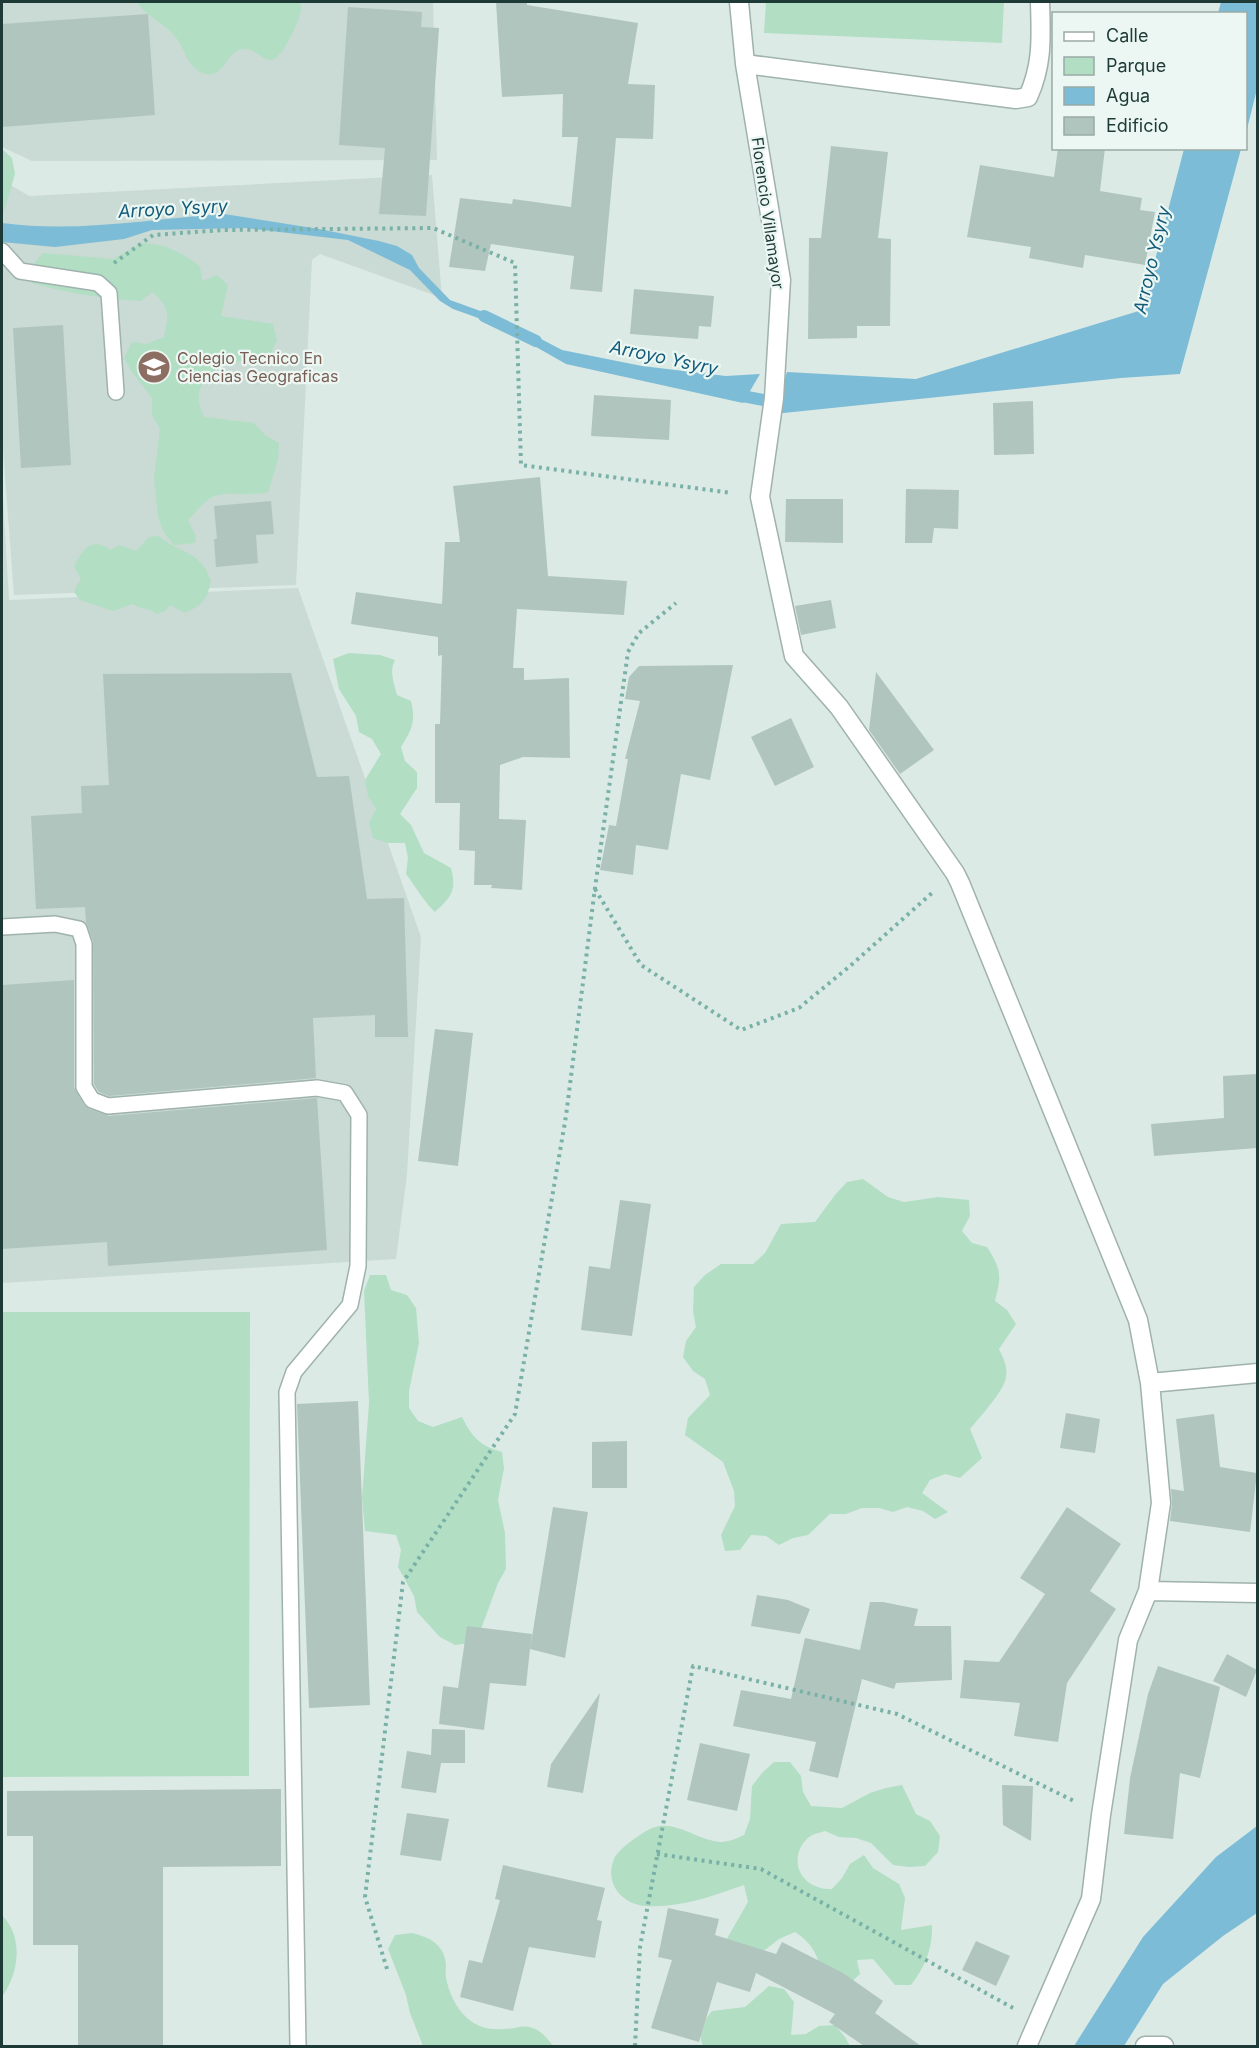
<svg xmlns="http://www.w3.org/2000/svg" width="1259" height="2048" viewBox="0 0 1259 2048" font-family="Inter,sans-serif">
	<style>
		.built { fill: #cadad5 }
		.green { fill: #b2dec4 }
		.water { fill: #7dbcd6 }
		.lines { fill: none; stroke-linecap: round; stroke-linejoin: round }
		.stream { stroke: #7dbcd6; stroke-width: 12 }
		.building { fill: #b1c5bf }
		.service-casing { stroke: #9fb2ae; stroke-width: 18 }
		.minor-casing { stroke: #9fb2ae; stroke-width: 21 }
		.path { stroke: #79b1a7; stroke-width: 4; stroke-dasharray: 3 4.5; stroke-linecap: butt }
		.service { stroke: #fff; stroke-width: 15 }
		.minor { stroke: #fff; stroke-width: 18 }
		.labels { text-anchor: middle; stroke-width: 4.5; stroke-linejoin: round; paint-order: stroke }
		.street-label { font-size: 16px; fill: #1d3a36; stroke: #ecf7f3 }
		.education-label { font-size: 16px; fill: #785e54; stroke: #ecf7f3; text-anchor: start }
		.water-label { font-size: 18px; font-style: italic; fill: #125b7a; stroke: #ecf7f3 }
	</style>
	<rect width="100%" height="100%" fill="#dceae6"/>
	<path class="built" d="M2,2H433L437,160L32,161L2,147Z
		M432,175L442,298L320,254L312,260L296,585L14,595L2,437V180L29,196Z
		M2,481L9,600L298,588L421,937L407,1175L396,1259L2,1283Z"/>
	<path class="green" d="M137,2H301C301,2 301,10 301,11C299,21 282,60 271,60C259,59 251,43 237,51C225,57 223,77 206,74C190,71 185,51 177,39C167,24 147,18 137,2Z
		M766,2H1004L1002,43L764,33Z
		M2,149L12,158L15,174L2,218Z
		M142,243C164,243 182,253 200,266L202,281L217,275L228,285L221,316L273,324L277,340L270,355C246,363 219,358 204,382C195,395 199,404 204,417L254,423L265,435L279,443L278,460L268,492C252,497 226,490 212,497C203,502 195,513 188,520L196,537L195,543L174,545L164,533L158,517L154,478L160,429L152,415V398L132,372L124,358L132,342L147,344L164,337C169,314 170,309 153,292L141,301C104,299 67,293 32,283V266L43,253L113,259Z
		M159,536C171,548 189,550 201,563C206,567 208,575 211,580C207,600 204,604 185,613L170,605L165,611L157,614C149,607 141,610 132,604L113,611L80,600L74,592L77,585L81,579L74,566C84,548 91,537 111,550L119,545L136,551L149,537Z
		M349,653L380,655L395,660C389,670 394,684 397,695L411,701C416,722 412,729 401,747L405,761L417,772V788L400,814L411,825L424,853L451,868C457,891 451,897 435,912C423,901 416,887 406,874L408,858L405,843H388L373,838L369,823L376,809L368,796L365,780L381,754L372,739L359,732L356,716L339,689L333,659Z
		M863,1179L888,1197L904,1202L938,1197L969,1200L970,1216L962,1231L972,1243L987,1247C1001,1269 1002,1275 995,1301L1007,1310L1016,1324L999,1349C1003,1358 1008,1366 1006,1377C1005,1390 979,1418 970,1429L982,1458L960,1478L945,1474L930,1480L922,1493L948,1512L935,1519L923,1511L907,1507L893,1512L879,1508H862L846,1514H830L808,1535L793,1538L779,1545L766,1536L751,1535L740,1550L725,1551L721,1535L735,1506L734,1491L723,1462L685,1435L688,1418L710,1395L705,1379L693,1371L683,1357L686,1341L696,1327L693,1311L694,1287L705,1275L721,1264H753L765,1253L781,1224L815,1222L835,1195L847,1182Z
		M370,1275H386L391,1290L407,1295L416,1308L419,1343L409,1391V1408L418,1421L433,1427L462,1417C472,1437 480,1446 502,1452L504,1468L498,1500L505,1533L506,1569L498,1583L481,1629L470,1643L455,1645L440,1637L417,1612L414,1596L398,1567L401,1550L396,1535L365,1531L362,1498L369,1403L364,1291Z
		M2,1312H250L249,1776L2,1777Z
		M774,1762H790L801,1776L803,1792L811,1806L842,1808L870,1793L886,1788L902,1785L916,1814L930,1821L940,1836L938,1852L925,1866L909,1867L893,1865L871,1843L856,1838L839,1837L825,1831C819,1833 812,1834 808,1838C791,1853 795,1880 818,1887C822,1889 828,1889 832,1889L842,1878L850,1864L864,1855L873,1868L899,1884L905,1898L901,1930L932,1925C933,1948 925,1967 911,1985H895L873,1959L857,1960L860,1974L847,1986L821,1969C816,1951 810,1942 795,1932L779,1939L752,1960L725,1942L748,1902L744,1885C713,1896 680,1908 646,1906C622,1905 604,1883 614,1859C617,1850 639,1835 648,1830C670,1817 693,1837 714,1841C725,1844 735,1839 744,1835L750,1819L752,1786L762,1773Z
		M2,1915C24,1938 19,1973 2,1997Z
		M412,1933C429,1937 444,1944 446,1964C446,1969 445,1973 446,1978C449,1993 456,2008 467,2018C482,2031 497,2030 515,2028C519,2027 525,2026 529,2027C540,2029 547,2038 553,2046H423L410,2013L406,1995L388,1949L395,1935Z
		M769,1986L784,1989L794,2002L791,2035L806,2034L819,2026L835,2025L845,2037L850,2046H703C697,2032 703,2022 712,2011L745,2007Z"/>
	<path class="water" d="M1221,2H1257V89L1246,133V14L1218,13Z
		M1184,149H1241L1180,374L1121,378L774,414L787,372L916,379L1142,310Z
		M224,214L319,229L379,241L397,246L412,255L419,268L450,300L497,317L498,325L453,309L440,301L410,270L348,240L246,228L152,230L124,239L55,247L2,242V223C75,233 150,219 224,214Z
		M522,329L562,350L642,366L726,376L760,374L743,403L566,364L522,339Z
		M1257,1826V1913L1223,1936L1163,1984L1124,2046H1074L1143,1937L1216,1857Z"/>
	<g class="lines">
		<path class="stream" d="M484,316L536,341
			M732,394L779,403"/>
	</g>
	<path class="building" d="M496,2H527V5L638,23L628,84L655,85L653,139L616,138L602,292L570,289L574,256L491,244L485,271L449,267L460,198L512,204L513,199L571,207L578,137H562L563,94L502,97Z
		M348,7L422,12L421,27L439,28L426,216L379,214L385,148L339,145Z
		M148,14L155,115L2,127V24Z
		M831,146L888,152L878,238L891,239L890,326H857V338L808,339L809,238H821Z
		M1058,148H1105L1100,191L1142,198L1140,210L1155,212L1145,265L1085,255L1083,268L1029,258L1031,247L967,237L980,165L1054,177Z
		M634,289L714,296L711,327L699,326L698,339L630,334Z
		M63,325L71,465L21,468L13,328Z
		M594,395L671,400L669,440L591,436Z
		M1033,401L1034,454L994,455L993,403Z
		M540,477L548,576L627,581L624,615L517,609L513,668H524V680L569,678L570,758L523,757L500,765L499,819L526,820L522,890L491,888L492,885H474L475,851L459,850L460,803H435V724H440L442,655L438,656V637L351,624L356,592L442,604L445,542H460L453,486Z
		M906,489L959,490L958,529L934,528L932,543H905Z
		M786,499H843V543L785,542Z
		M271,501L274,534L256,535L258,563L216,567L214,539H217L214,506Z
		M831,600L836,628L801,635L795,606Z
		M733,665L710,780L681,774L668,850L636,845L633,875L600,870L609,825L616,826L628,759H625L640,701L625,699L629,677L639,666Z
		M876,672L934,750L900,774L869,730Z
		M291,673L317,777L349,776L367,899L404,898L408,1037H375V1015L313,1018L316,1078L109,1096L99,1092L94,1084L93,941L86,922L85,907L36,909L31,816L82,813L81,786L109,785L103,674Z
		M791,718L814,767L775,786L751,737Z
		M74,980V1087L84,1105L89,1109L109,1116L317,1098L327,1250L108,1266L107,1242L2,1249V985Z
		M435,1029L473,1033L458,1166L418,1161Z
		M1257,1074V1148L1154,1156L1151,1124L1224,1118L1223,1076Z
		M620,1200L651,1204L632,1336L581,1330L589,1266L610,1269Z
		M358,1401L370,1705L309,1708L297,1404Z
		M1066,1413L1100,1419L1095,1453L1060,1448Z
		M1214,1414L1220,1467L1257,1473L1250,1532L1170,1521L1172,1504L1171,1489L1184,1491L1176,1419Z
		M627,1441V1488H592V1442Z
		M553,1507L588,1512L565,1658L530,1649L526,1686L490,1683L484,1730L439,1724L443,1686L458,1688L467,1626L532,1634L530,1649Z
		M1067,1507L1121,1544L1090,1591L1116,1609L1067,1683L1058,1742L1014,1736L1020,1703L960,1698L964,1660L999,1662L1045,1594L1020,1578Z
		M757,1595L788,1600L810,1609L800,1634L751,1626Z
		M870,1602H883L918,1609L914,1626H951L952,1680L896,1683L894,1689L862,1679L838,1778L809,1771L816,1742L733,1726L741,1690L791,1699L805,1638L860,1650Z
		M1227,1654L1257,1670L1246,1697L1213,1681Z
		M1158,1666L1220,1687L1200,1778L1180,1773L1173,1839L1124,1834L1130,1778L1148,1694Z
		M600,1693L583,1793L547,1787L551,1764Z
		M432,1729L465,1730V1763H441L436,1793L401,1788L407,1751L431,1755Z
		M700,1743L750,1754L737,1811L687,1800Z
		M1002,1785L1033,1786L1031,1841L1003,1825Z
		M281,1789V1866L163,1867V2046H78V1945H33V1836H7V1791Z
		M407,1813L449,1819L441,1861L400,1855Z
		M503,1865L605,1888L597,1920L602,1921L595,1958L529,1947L513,2011L460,1997L469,1960L482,1963L500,1900L495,1899Z
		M668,1908L719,1919L715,1935L776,1954L782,1942L843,1973L883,2001L875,2013L921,2046H864L829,2022L835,2014L756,1973L750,1992L717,1982L699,2042L651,2028L672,1960L658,1957Z
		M976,1941L1010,1956L996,1986L962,1970Z"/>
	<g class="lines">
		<defs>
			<path id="service" d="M2,251L20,271L98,283L109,293L116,392
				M2,927L55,924L79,929L84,944V1087L92,1100L108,1106L317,1088L345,1093L359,1115L358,1266L350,1305L294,1372L287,1392L298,2046"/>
			<path id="minor" d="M739,2L745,64L781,280L774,398L760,497L794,656L839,707L955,873L960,883L1138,1320L1150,1383L1161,1503L1148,1591L1128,1640L1101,1815L1091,1899L1027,2046
				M745,64L1016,99L1028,97C1043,64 1041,37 1040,2
				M1150,1383L1258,1373
				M1148,1591L1258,1593
				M1145,2046H1164"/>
		</defs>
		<use href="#service" class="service-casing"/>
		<use href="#minor" class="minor-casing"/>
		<path class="path" d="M114,263L153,235L223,230L433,228L515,263L521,465L732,493
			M595,889L641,965L741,1030L799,1008L850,966L932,893
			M657,1854L761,1869L1013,2008
			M387,1969L365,1897L403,1582L515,1414L566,1116L595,888L628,652L639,633L676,603
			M635,2046L640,1947L693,1666L897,1714L1074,1801"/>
		<use href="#service" class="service"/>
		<use href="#minor" class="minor"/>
	</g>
	<defs>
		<symbol id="school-disc" viewBox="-11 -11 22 22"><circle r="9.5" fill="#8d6e63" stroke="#ecf7f3"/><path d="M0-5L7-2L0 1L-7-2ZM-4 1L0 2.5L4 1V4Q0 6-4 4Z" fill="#fff"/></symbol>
	</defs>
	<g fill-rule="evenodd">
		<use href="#school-disc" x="135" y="348" width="38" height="38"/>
	</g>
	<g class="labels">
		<g class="street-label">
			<text transform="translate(768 213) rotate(82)" y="6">Florencio Villamayor</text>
		</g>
		<g class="education-label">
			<text x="177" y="364">Colegio Tecnico En<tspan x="177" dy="18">Ciencias Geograficas</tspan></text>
		</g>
		<g class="water-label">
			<text transform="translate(173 209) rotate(-3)" y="6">Arroyo Ysyry</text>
			<text transform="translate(1152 260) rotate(-77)" y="6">Arroyo Ysyry</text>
			<text transform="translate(664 358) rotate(12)" y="6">Arroyo Ysyry</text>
		</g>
	</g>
	<rect width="1259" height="2048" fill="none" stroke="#1d3a36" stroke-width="6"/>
	<rect x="1052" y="12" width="195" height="138" fill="#ecf7f3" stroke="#99aba7" stroke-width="1.5"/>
	<rect x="1064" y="32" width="30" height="9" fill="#ffffff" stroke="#99aba7" stroke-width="1.5"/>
	<text x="1106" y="42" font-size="18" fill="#1d3a36">Calle</text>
	<rect x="1064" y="57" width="30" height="18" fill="#b2dec4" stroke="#99aba7" stroke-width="1.5"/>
	<text x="1106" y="72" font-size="18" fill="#1d3a36">Parque</text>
	<rect x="1064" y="87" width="30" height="18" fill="#7dbcd6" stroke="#99aba7" stroke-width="1.5"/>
	<text x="1106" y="102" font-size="18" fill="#1d3a36">Agua</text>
	<rect x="1064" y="117" width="30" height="18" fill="#b1c5bf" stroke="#99aba7" stroke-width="1.5"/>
	<text x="1106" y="132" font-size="18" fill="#1d3a36">Edificio</text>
</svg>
